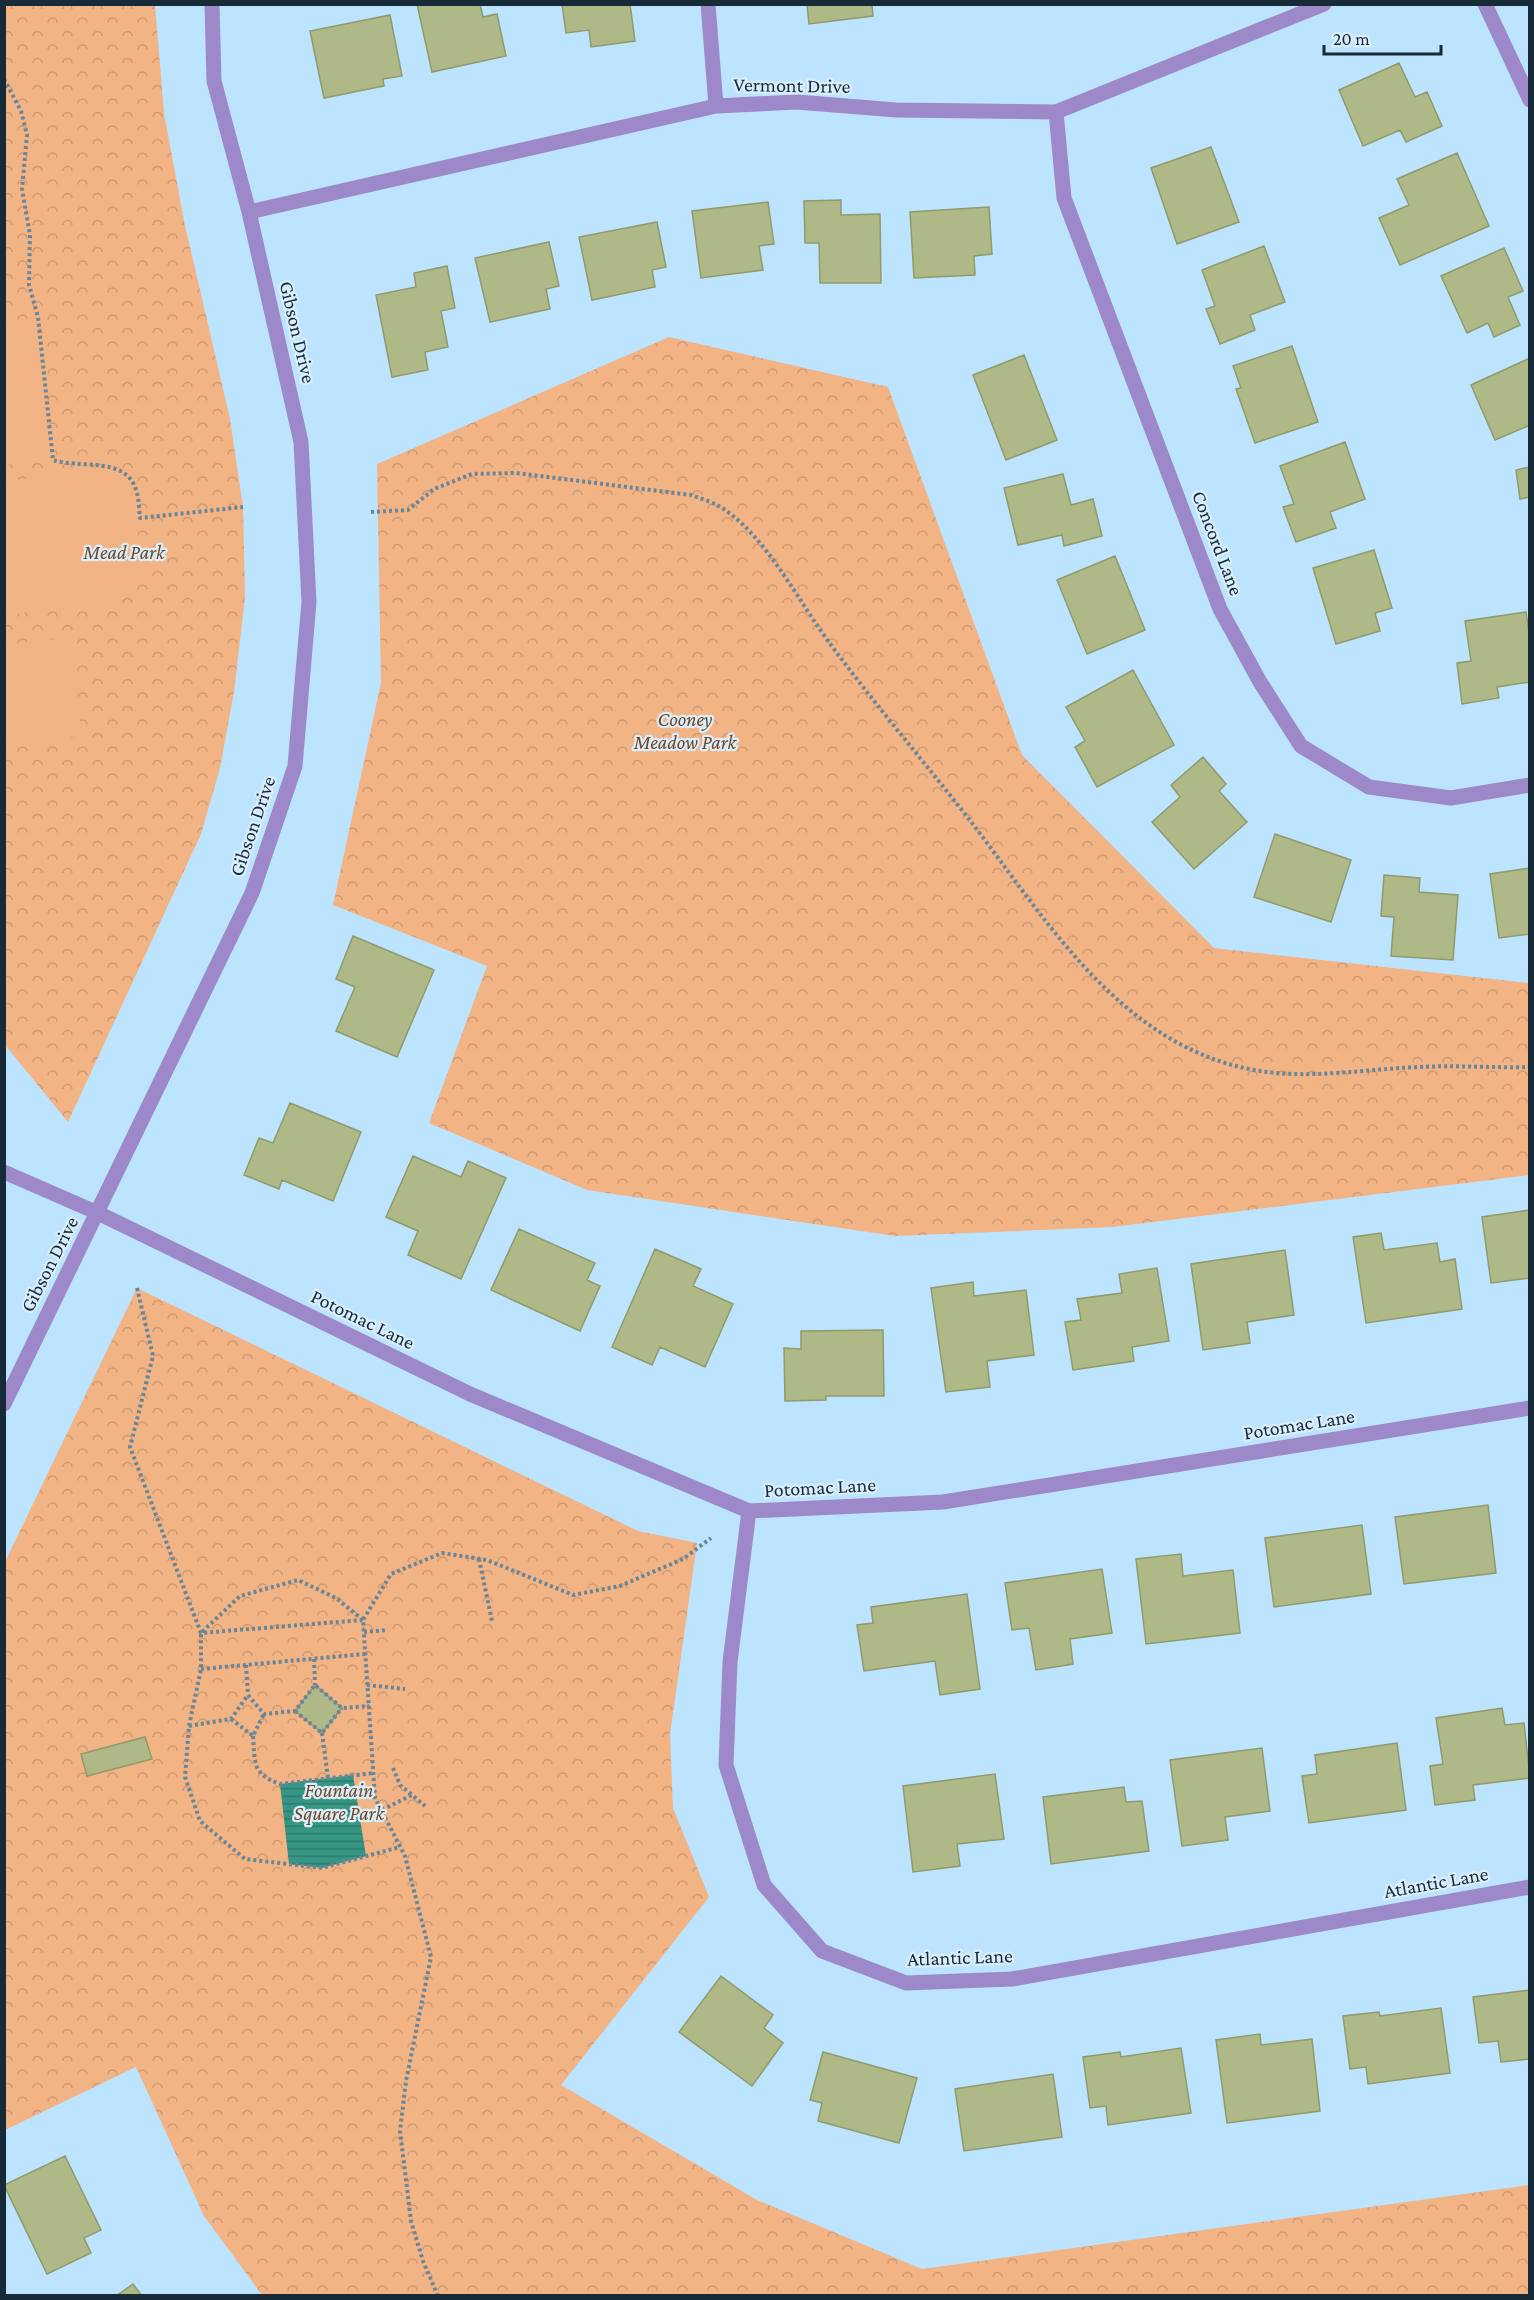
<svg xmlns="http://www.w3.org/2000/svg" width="1534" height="2300" viewBox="0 0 1534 2300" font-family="'Crimson Pro',serif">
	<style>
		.park { fill: url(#park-crowns) }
		.pitch { fill: #f2b385 }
		.water { fill: url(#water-rules) }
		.building { fill: #aeb987; stroke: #909a6a; stroke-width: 1.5 }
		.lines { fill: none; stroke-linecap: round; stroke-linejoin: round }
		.path { stroke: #698699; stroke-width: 4; stroke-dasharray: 3 3; stroke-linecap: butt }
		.minor { stroke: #9d89ca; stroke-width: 15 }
		.labels { text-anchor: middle; stroke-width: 4.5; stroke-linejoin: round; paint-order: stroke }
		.street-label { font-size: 20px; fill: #172a37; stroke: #daeefb }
		.park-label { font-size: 20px; font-style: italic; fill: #704725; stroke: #daeefb }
	</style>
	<defs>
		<pattern id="park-crowns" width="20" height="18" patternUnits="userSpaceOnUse" patternTransform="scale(1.5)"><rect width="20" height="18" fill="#f2b385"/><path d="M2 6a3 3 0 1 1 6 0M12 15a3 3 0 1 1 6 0" fill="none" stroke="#cf9a73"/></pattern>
		<pattern id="water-rules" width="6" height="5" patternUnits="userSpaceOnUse" patternTransform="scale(1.5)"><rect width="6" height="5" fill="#369683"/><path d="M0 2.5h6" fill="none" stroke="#2d7b6c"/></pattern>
	</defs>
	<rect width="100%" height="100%" fill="#bce4fe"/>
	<path class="park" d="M4,5H155L164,113L184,221L230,419L243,507L245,597L234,692L220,768L201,834L68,1122L5,1045Z
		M669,337L888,387L1022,755L1214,948L1529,983V1175L1113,1227L895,1236L587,1190L429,1123L487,966L333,905L381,683L377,464Z
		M137,1288L638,1531L697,1543L670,1734L673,1808L709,1897L561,2085L757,2200L922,2269L1529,2185V2295H262L204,2216L136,2067L5,2130L4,1564Z"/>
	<path class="pitch" d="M38,317L53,460L5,465V321Z
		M99,471L120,476L129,485L133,497L142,569L133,592L111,603L5,615V481Z
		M71,637L82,736L5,744V645Z"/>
	<path class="water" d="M353,1775L366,1856L322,1868L289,1864L280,1784Z"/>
	<path class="building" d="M417,4H480L483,17L497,14L506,56L432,72Z
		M562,4H630L635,41L591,47L589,30L566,33Z
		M807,4H872L873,16L809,24Z
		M390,15L402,76L383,79L384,86L324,98L310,31Z
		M1399,63L1415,97L1427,92L1442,126L1406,142L1400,130L1363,146L1339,90Z
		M1211,147L1239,222L1177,244L1151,168Z
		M1457,153L1489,226L1400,265L1379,218L1409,205L1397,179Z
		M841,200V215L880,214L881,283H820L819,243H805L804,201Z
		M768,202L774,244L759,246L763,270L701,278L692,211Z
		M989,207L992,254L974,256L975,275L914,278L910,212Z
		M657,222L666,267L652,270L655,287L592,300L579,237Z
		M549,242L559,286L546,289L550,309L490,322L475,258Z
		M1264,246L1285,302L1250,315L1255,330L1220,344L1206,309L1215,306L1202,270Z
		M1504,248L1523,291L1508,297L1520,325L1494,337L1488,323L1467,333L1441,276Z
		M447,266L455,308L441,311L448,347L425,352L428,370L392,377L376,295L416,287L414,273Z
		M1292,346L1318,422L1255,443L1236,389L1241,388L1233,366Z
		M1024,355L1057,440L1006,460L973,375Z
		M1530,358V425L1495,440L1471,385Z
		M1345,442L1365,499L1330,512L1336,528L1296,542L1283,507L1294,504L1280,466Z
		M1530,467V497L1520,499L1516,470Z
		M1063,474L1071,505L1093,499L1102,536L1064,546L1062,535L1018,545L1004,488Z
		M1374,550L1392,608L1375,613L1380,631L1336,644L1313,568Z
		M1115,556L1145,630L1087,654L1057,580Z
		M1526,612L1530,639V682L1497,687L1499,698L1462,704L1457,663L1471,661L1465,621Z
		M1133,670L1174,745L1097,787L1075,747L1085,741L1066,707Z
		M1203,757L1226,784L1219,791L1247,822L1194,869L1152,822L1180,797L1171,785Z
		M1275,834L1351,860L1331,922L1254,897Z
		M1530,868V934L1499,938L1490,874Z
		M1384,875L1420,878L1419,892L1458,895L1453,960L1391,956L1394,917L1381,916Z
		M353,936L434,970L397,1057L336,1031L355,987L336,979Z
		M290,1103L361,1132L333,1201L282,1180L279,1189L244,1175L259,1138L273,1143Z
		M413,1156L461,1177L468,1161L506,1178L461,1279L408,1255L418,1231L386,1217Z
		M1530,1210V1278L1491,1283L1482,1217Z
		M519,1229L595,1263L587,1280L600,1286L580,1331L491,1290Z
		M1381,1233L1384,1250L1437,1243L1440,1262L1455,1259L1462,1309L1366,1323L1353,1237Z
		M655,1249L701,1269L693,1286L733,1304L705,1367L660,1347L652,1365L612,1347Z
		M1285,1250L1294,1315L1247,1322L1250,1343L1203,1350L1191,1264Z
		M1157,1268L1169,1341L1132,1347L1134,1361L1073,1370L1065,1322L1081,1320L1077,1299L1122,1293L1119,1274Z
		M973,1282L974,1296L1026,1290L1034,1355L987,1361L990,1387L946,1392L931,1288Z
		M883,1330L884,1396H826V1400L785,1401L784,1348L801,1349V1331Z
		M1488,1505L1496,1573L1404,1584L1395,1517Z
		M1362,1525L1371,1594L1274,1607L1265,1538Z
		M1181,1554L1183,1576L1233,1570L1240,1633L1146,1644L1136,1559Z
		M1102,1569L1112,1633L1070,1639L1073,1664L1036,1670L1029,1628L1012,1630L1005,1583Z
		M967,1594L980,1689L940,1695L935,1661L864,1671L857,1625L873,1623L871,1607Z
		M315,1685L342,1708L322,1733L295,1711Z
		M1502,1708L1505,1725L1524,1723L1530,1778L1473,1785L1475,1800L1435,1805L1430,1766L1443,1764L1436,1718Z
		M145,1737L152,1759L87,1776L81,1754Z
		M1397,1743L1406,1810L1309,1823L1302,1776L1317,1774L1315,1755Z
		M1262,1748L1270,1811L1225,1817L1228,1840L1182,1846L1170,1760Z
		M995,1774L1004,1839L957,1844L960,1866L913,1872L903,1786Z
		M1124,1787L1126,1802L1142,1801L1149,1851L1051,1864L1043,1797Z
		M721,1976L773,2015L764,2028L783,2043L752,2086L679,2032Z
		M1530,1990V2059L1501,2062L1498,2041L1479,2043L1473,1997Z
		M1441,2008L1450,2073L1368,2084L1366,2067L1350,2069L1343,2016L1379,2012L1380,2016Z
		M1260,2034L1261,2045L1312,2039L1320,2111L1227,2123L1216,2040Z
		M1181,2048L1191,2113L1108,2125L1106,2106L1090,2108L1083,2057L1120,2052L1121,2057Z
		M823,2052L917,2078L899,2143L818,2121L822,2103L810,2100Z
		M1053,2074L1062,2137L964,2151L955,2089Z
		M65,2156L101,2230L84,2238L91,2253L47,2274L4,2185Z
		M133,2284L142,2296H116Z"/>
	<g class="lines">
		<path class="path" d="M4,79L21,111L27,135L22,189L30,235L29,285L38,317L53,460C80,469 126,456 136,490C139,498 139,509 140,518L243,507
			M371,512L408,510L434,489L472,474L516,473L691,495C699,498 709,501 717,505C764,531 799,603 831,645C874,703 920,757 965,814C1044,915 1117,1045 1254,1070C1309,1080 1364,1069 1419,1067C1456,1065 1493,1068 1530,1067
			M137,1288L153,1356L130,1447L201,1633L362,1620
			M479,1559L492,1621
			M363,1620L336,1598L298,1580L240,1596L201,1633V1669L189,1726L185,1777L200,1821L245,1859L322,1868L400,1847
			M364,1632L388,1630
			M314,1659L315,1685
			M246,1665L248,1695
			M201,1669L365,1654
			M367,1685L405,1689
			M295,1711L322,1733L342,1708
			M231,1719L253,1736L264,1714
			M189,1726L231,1719L248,1695L264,1714L295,1711L315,1685L342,1708L369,1706
			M322,1733L328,1778
			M253,1736C255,1763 252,1774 280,1784L374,1773
			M393,1768L400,1785L412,1795
			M382,1810L412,1795L425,1806
			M438,2296L423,2261L411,2221L400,2131L406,2081L431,1957L405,1856L375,1798L363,1620L391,1574L442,1553L487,1560L573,1595L620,1586L683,1559L711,1538"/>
		<path class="minor" d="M708,4L716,106
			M1485,4L1530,100
			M1056,112L1064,198L1220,609L1260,682L1301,746L1369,787L1451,798L1530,785
			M249,212L716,106L797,102L896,110L1056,112L1324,4
			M4,1172L98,1213L470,1394L749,1511L943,1502L1530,1408
			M4,1404L252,893L295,766L309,602L301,442L249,212L214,81L212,4
			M749,1511L730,1662L726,1765L764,1885L822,1951L906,1983L1012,1979L1530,1887"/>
	</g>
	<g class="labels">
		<g class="street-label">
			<text transform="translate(792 85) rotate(1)" y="7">Vermont Drive</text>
			<text transform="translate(298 332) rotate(77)" y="7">Gibson Drive</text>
			<text transform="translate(1218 543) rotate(69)" y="7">Concord Lane</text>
			<text transform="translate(252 826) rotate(-71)" y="7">Gibson Drive</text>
			<text transform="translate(49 1264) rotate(-63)" y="7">Gibson Drive</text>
			<text transform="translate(363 1319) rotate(26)" y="7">Potomac Lane</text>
			<text transform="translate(1299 1424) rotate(-9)" y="7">Potomac Lane</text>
			<text transform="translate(820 1487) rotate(-3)" y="7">Potomac Lane</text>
			<text transform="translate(1436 1882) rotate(-10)" y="7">Atlantic Lane</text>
			<text transform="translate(960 1957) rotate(-2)" y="7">Atlantic Lane</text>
		</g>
		<g class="park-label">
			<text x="124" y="559">Mead Park</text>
			<text x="685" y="726">Cooney<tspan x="685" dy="23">Meadow Park</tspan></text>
			<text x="339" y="1797">Fountain<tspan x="339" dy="23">Square Park</tspan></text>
		</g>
	</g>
	<rect width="1534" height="2300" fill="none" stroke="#172a37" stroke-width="12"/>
	<path d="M1324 45v9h117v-9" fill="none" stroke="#172a37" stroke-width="3"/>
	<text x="1333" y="45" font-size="18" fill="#172a37" stroke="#daeefb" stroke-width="4.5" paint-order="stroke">20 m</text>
</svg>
